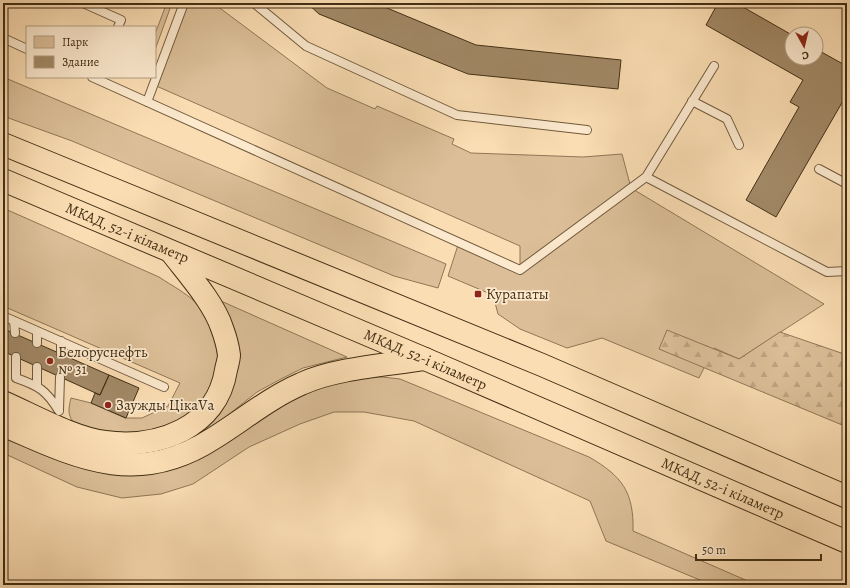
<svg xmlns="http://www.w3.org/2000/svg" width="850" height="588" viewBox="0 0 850 588" font-family="Alegreya,serif">
	<style>
		.green { fill: #dcbf98; stroke: #8f7756 }
		.forest { fill: url(#forest-firs); stroke: #8f7756 }
		.building { fill: #a28967; stroke: #422f14 }
		.lines { fill: none; stroke-linecap: round; stroke-linejoin: round }
		.service-casing { stroke: #705a3c; stroke-width: 10 }
		.trunk-casing { stroke: #422f14; stroke-width: 24 }
		.service { stroke: #fce9ce; stroke-width: 8 }
		.trunk { stroke: #fbddb3; stroke-width: 22 }
		.poi-dot { fill: #8f2418; stroke: #fce9ce; stroke-width: 1.5 }
		.labels { text-anchor: middle; stroke-width: 3.5; stroke-linejoin: round; paint-order: stroke }
		.street-label { font-size: 15px; fill: #422f14; stroke: #fce9ce }
		.poi-label { font-size: 15px; fill: #422f14; stroke: #fce9ce; text-anchor: start }
	</style>
	<defs>
		<pattern id="forest-firs" width="22" height="20" patternUnits="userSpaceOnUse"><rect width="22" height="20" fill="#dcbf98"/><path d="M5 1l3.5 6h-7zM16 11l3.5 6h-7z" fill="#bea482"/></pattern>
	</defs>
	<rect width="100%" height="100%" fill="#fbddb3"/>
	<filter id="stains"><feTurbulence type="fractalNoise" baseFrequency=".005" numOctaves="4"/><feColorMatrix values="0 0 0 0 .2 0 0 0 0 .09 0 0 0 0 .02 0 0 0 .5 -.17"/></filter>
	<radialGradient id="worn" r=".72"><stop offset=".6" stop-color="#630" stop-opacity="0"/><stop offset="1" stop-color="#630" stop-opacity=".3"/></radialGradient>
	<path class="green" d="M163,3H172L155,50V34L166,5Z
		M184,3H213L327,88L375,109L377,106L454,139L452,144L471,153L583,157L622,154L631,188L824,304L739,359L714,348L699,378L602,338L567,348L520,329L498,314L493,295L448,276L459,242L520,269V246L154,85Z
		M3,77L446,264L438,288L394,276L72,141L3,116Z
		M3,208L159,277C172,286 191,295 200,308C236,361 215,415 153,429C145,431 134,435 126,435C110,435 93,429 78,426C67,418 68,410 71,398L91,403L125,418H142L168,406L180,383L3,306Z
		M221,301L347,357L303,368L281,379L257,392L218,423L190,441L155,453L121,451L227,399C245,361 239,337 221,301Z
		M363,377H382L400,379L589,457C622,476 634,492 633,531L757,585H712L606,541L590,501L414,421L364,412H334L300,424L249,447L193,484L161,494L122,498L77,487L3,453V438L56,459L126,474L296,391Z"/>
	<path class="forest" d="M667,330L739,359L780,332L847,355V427L659,349Z"/>
	<path class="building" d="M307,3H375L476,45L621,60L618,89L468,74L319,14Z
		M718,3H736L792,35V58H816V49L843,64L847,56V94L776,217L746,200L799,107L790,102L803,80L706,25Z
		M4,329L109,375L100,395L7,353Z
		M109,375L139,388L126,418L91,403L95,393L100,395Z"/>
	<g class="lines">
		<defs>
			<path id="service" d="M83,3L121,20L118,27
				M254,3L306,46L457,115L587,130
				M3,38L27,49
				M92,77L520,270L646,177L714,66
				M692,101L727,119L739,145
				M147,102L184,3
				M819,169L847,184
				M646,177L827,272L847,271
				M3,316L164,387
				M14,321L15,333
				M37,343V331
				M61,354V341
				M16,357V378C39,386 46,390 59,411
				M37,385V367
				M59,410L60,377"/>
			<g id="trunk">
				<path d="M3,144L542,365L847,497"/>
				<path id="s1" d="M3,180L425,359L847,542"/>
				<path d="M3,402C33,415 73,438 105,442C158,449 217,428 226,370C227,365 229,359 229,355C228,347 225,336 222,328C214,303 188,274 172,253"/>
				<path d="M3,425C78,458 137,488 214,438C243,420 269,398 301,384C335,368 388,365 425,359"/>
			</g>
		</defs>
		<use href="#service" class="service-casing"/>
		<use href="#trunk" class="trunk-casing"/>
		<use href="#service" class="service"/>
		<use href="#trunk" class="trunk"/>
	</g>
	<g class="poi-dot">
		<rect x="474" y="290" width="8" height="8" rx="2"/>
		<circle cx="50" cy="361" r="4"/>
		<circle cx="108" cy="405" r="4"/>
	</g>
	<g class="labels">
		<g class="street-label">
			<text dy="5" stroke="none"><textPath href="#s1" startOffset="135">МКАД, 52-і кіламетр</textPath></text>
			<text dy="5" stroke="none"><textPath href="#s1" startOffset="459">МКАД, 52-і кіламетр</textPath></text>
			<text dy="5" stroke="none"><textPath href="#s1" startOffset="783">МКАД, 52-і кіламетр</textPath></text>
		</g>
		<g class="poi-label">
			<text x="486" y="299">Курапаты</text>
			<text x="58" y="357">Белоруснефть<tspan x="58" dy="17">№ 31</tspan></text>
			<text x="116" y="410">Заужды ЦікаVа</text>
		</g>
	</g>
	<rect width="850" height="588" fill="none" stroke="#fbddb3" stroke-width="16"/>
	<rect x="4" y="4" width="842" height="580" fill="none" stroke="#422f14" stroke-width="2"/>
	<rect x="8" y="8" width="834" height="572" fill="none" stroke="#422f14"/>
	<rect x="26" y="26" width="130" height="52" fill="#fce9ce" stroke="#b29f84"/>
	<rect x="34" y="36" width="20" height="12" fill="#dcbf98" stroke="#b29f84"/>
	<text x="62" y="46" font-size="12" fill="#422f14">Парк</text>
	<rect x="34" y="56" width="20" height="12" fill="#a28967" stroke="#b29f84"/>
	<text x="62" y="66" font-size="12" fill="#422f14">Здание</text>
	<g transform="translate(804 46) rotate(172)"><circle r="19" fill="#fce9ce" stroke="#b29f84"/>
	<path d="M0-3L7 15L0 10L-7 15Z" fill="#8f2418"/>
	<text y="-6" font-size="11" font-weight="bold" text-anchor="middle" fill="#422f14">С</text>
	</g>
	<path d="M696 554v6h125v-6" fill="none" stroke="#422f14" stroke-width="2"/>
	<text x="702" y="554" font-size="12" fill="#422f14" stroke="#fce9ce" stroke-width="3" paint-order="stroke">50 m</text>
	<rect width="100%" height="100%" filter="url(#stains)"/>
	<rect width="100%" height="100%" fill="url(#worn)"/>
</svg>
